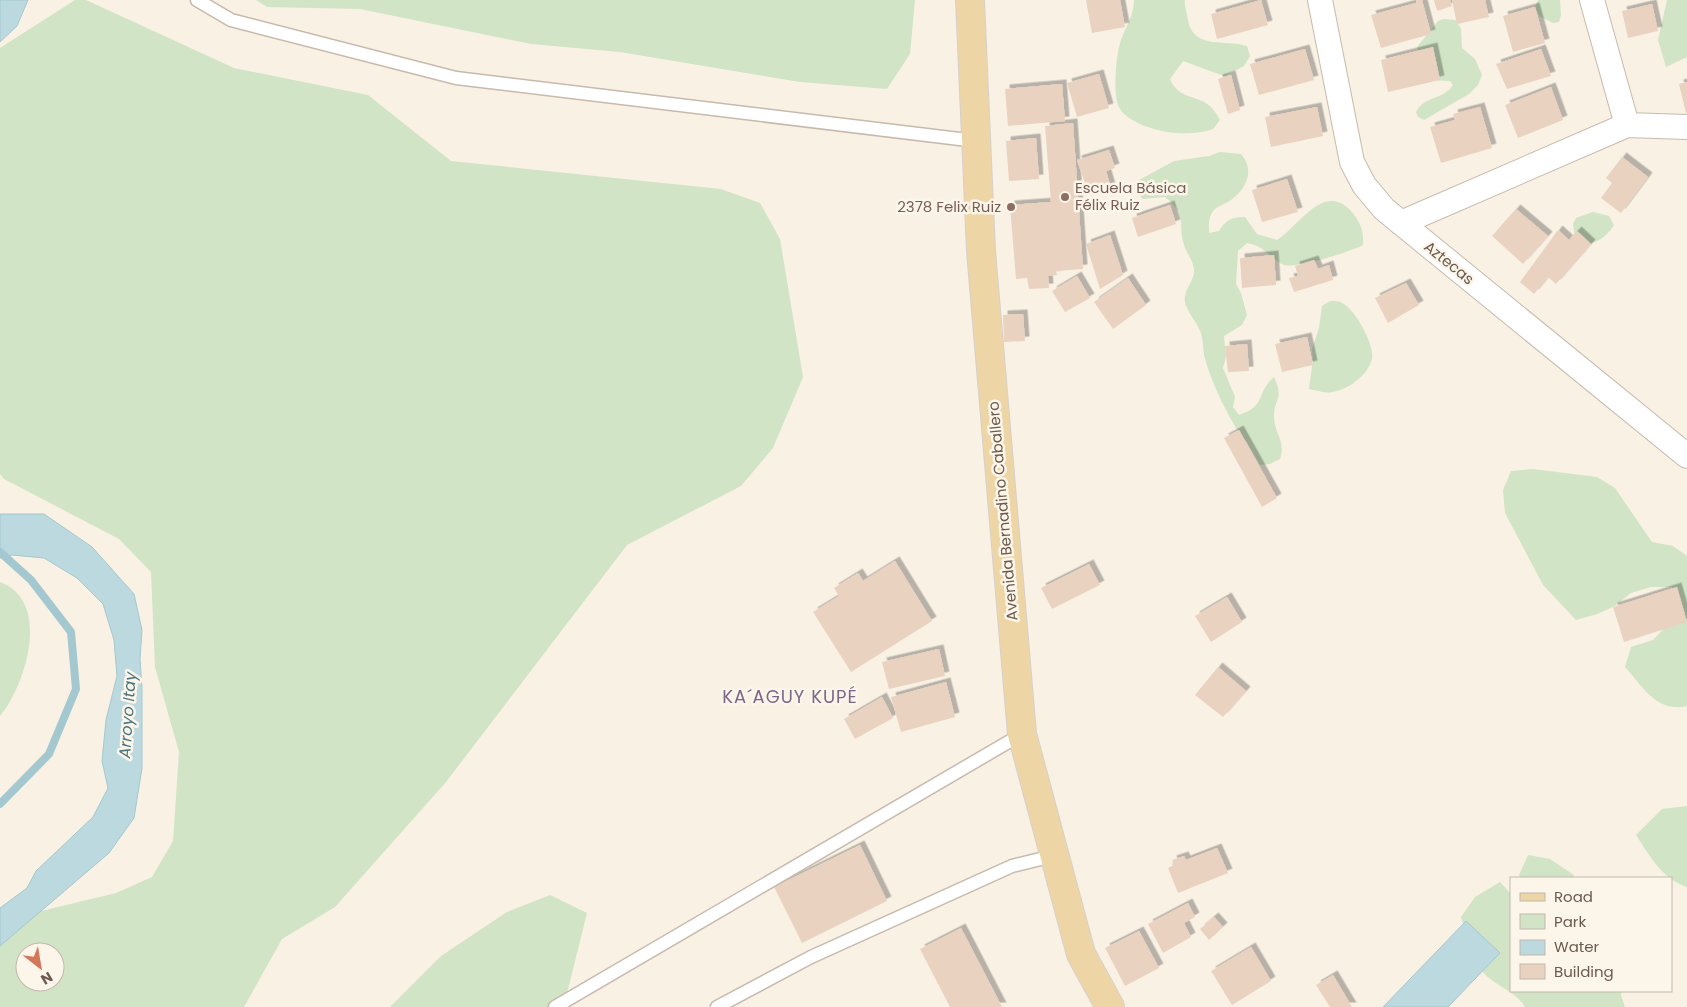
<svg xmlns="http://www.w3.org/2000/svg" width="1687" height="1007" viewBox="0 0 1687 1007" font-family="Poppins,sans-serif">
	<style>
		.green { fill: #d1e4c5; fill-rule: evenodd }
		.water { fill: #bcd9df; stroke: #a4c8cf }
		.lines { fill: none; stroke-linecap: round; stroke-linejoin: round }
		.stream { stroke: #a4c8cf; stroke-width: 8 }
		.building { fill: #ead2c0; filter: url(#shadow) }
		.service-casing { stroke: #c8b9ad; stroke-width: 15 }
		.minor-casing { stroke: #c8b9ad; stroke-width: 26 }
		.primary-casing { stroke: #d6d1cd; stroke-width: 30 }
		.service { stroke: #fff; stroke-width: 12 }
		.minor { stroke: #fff; stroke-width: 24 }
		.primary { stroke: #eed5a6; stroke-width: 28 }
		.education-dot { fill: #8d6e63; stroke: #fcf5ea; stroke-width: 2 }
		.labels { text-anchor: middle; stroke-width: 5; stroke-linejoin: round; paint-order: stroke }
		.education-label { font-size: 15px; fill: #785e54; stroke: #fcf5ea; text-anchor: start }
		.street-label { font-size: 15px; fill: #6d5a4e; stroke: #fcf5ea }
		.water-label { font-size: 16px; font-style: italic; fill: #4b747e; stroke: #fcf5ea }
		.quarter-label { font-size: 18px; letter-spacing: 1px; fill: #7e668a; stroke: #fcf5ea }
	</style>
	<defs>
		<filter id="shadow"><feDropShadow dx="4.5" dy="-4.5" stdDeviation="0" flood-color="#0004"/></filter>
	</defs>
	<rect width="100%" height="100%" fill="#f9f1e4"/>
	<path class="green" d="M75,0H86L234,68L368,95L451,161L721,189L760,203L780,239L803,377L773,448L741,486L627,545L446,782L335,907L282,939L244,1007H0V921L116,893L152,877L173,841L179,752L155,667L151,572L119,539L4,479L0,474V48ZM25,952H55V982H25Z
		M256,0H915L910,54L887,89L800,82L620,52L531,44L360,9L267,7Z
		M1134,0H1185C1184,7 1187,13 1188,20C1193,50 1225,39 1247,46L1250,56L1244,66L1224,76L1183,61L1170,79C1177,96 1190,95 1204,102C1212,106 1216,113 1220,120L1213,129C1194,136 1168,134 1148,127C1138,124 1122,116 1118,105C1113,91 1116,54 1121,40C1126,26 1134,15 1134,0Z
		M1538,0H1560L1561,15L1559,22L1553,23L1539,16L1535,7Z
		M1667,0H1687V57L1666,67L1658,40Z
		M1443,19L1456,20L1461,29L1462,48L1475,59L1482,75L1478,85L1469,94L1424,120L1418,117L1416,112C1425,95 1444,100 1453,85L1450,81L1428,80L1417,47L1438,21Z
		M1220,152L1241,154C1255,170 1247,188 1231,200C1225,204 1218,206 1214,210C1208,216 1209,225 1209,233L1219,231C1226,220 1231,217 1245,217L1257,234L1277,240C1298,227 1323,182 1350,210C1360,221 1364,230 1363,245C1353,251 1295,269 1284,265C1270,259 1267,247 1247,243L1238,251L1236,284L1241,293L1247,315L1242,325L1224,336L1226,357L1223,368L1235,397L1233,407L1239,415C1267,406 1256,392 1274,377C1285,401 1273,398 1274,418C1275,435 1286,441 1280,459L1270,464L1260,465L1247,442L1241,436C1226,412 1211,383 1204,355C1203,348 1203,340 1201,333C1197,323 1190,315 1186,306C1181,292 1192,285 1194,273C1195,262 1187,255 1184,245C1177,222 1189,217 1165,197L1143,199L1136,191L1139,180L1174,161L1209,156Z
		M1593,212L1609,216L1614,225C1605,240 1592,245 1576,245L1573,224L1576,218Z
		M1330,301C1333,301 1339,301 1342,303C1355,309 1375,345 1372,359C1368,375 1348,390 1332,392C1325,394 1316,390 1309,389L1313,359L1312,349L1319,328L1322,306Z
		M1533,469L1597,477L1615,488L1652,542L1673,546L1687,556V706C1657,713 1643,687 1625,667L1631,647L1653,640L1683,608L1672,587H1651L1631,593L1615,606L1597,614L1576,620L1543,585L1505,513L1503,490L1511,471Z
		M0,582C52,601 26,685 0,716Z
		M1687,806V887C1662,879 1650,856 1636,835L1662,809Z
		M1528,855L1550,859L1574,875L1573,878H1521L1519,875Z
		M1500,882L1511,894V991H1622L1621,995L1625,1007H1525C1517,993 1501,988 1489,978C1473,965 1467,936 1461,917L1475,897Z
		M550,895L587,913L566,997L558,1007H390L441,956L507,912Z"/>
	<path class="water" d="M0,0H28L17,26L0,42Z
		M0,514H44L92,547L134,594L142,630L140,659L142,688V768L134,818L109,853L0,946V908L27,888L36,871L93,817L108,788L102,761L106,720L117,676L114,640L103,604L77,578L44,558L12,555L0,558Z
		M1466,921L1500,953L1448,1007H1383Z"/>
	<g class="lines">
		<path class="stream" d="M0,552L31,580L71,632L76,689L49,754L0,804"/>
	</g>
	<path class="building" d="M1086,0H1120L1125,27L1092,33Z
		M1261,0L1268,25L1217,39L1211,14Z
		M1416,0H1422L1431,34L1381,48L1371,15L1416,3Z
		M1434,0H1450L1452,6L1437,11Z
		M1452,0H1485L1489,17L1457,24Z
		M1652,4L1658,31L1628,38L1622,11Z
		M1535,7L1545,43L1513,52L1503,16Z
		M1433,47L1440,80L1388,92L1381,60Z
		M1305,49L1314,80L1259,95L1250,64Z
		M1541,49L1551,76L1507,89L1496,64Z
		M1099,74L1109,108L1077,117L1067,83Z
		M1231,75L1240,110L1228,114L1218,79Z
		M1687,82V113H1686L1679,84Z
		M1062,84L1065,121L1008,126L1005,89Z
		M1551,87L1563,120L1518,138L1505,105Z
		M1317,107L1323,136L1271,147L1265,117Z
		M1480,107L1492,148L1441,163L1430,127L1455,120L1453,114Z
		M1073,123L1083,269L1056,271L1057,275L1048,276L1049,288L1029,289L1027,278L1016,279L1010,205L1051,202L1045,126Z
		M1036,138L1039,179L1009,181L1006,141Z
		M1109,150L1115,168L1106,171L1111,188L1089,195L1077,160Z
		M1622,157L1648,177L1621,213L1601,198L1612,183L1606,178Z
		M1287,179L1298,212L1262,222L1252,190Z
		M1170,205L1176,224L1138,237L1132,218Z
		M1516,209L1548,236L1523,264L1492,236Z
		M1558,230L1569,240L1577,231L1591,244L1556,284L1548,277L1534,294L1520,282Z
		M1110,235L1123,275L1100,289L1086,244Z
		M1274,255L1276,285L1242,288L1240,258Z
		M1314,260L1318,269L1329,265L1333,280L1294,292L1289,278L1298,276L1295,266Z
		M1077,276L1090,298L1065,312L1052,291Z
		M1128,278L1146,305L1113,329L1094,302Z
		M1406,283L1419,305L1388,323L1375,298Z
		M1023,314L1025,341L1004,342L1003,315Z
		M1307,337L1313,365L1282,372L1275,344Z
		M1247,344L1249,371L1228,372L1225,346Z
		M1239,430L1277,498L1262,507L1224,438Z
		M895,561L932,621L851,672L813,612L839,596L834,588L858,573L863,581Z
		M1089,564L1100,585L1052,609L1041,588Z
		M1677,587L1687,622L1624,642L1613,607Z
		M1227,597L1242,622L1211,642L1195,616Z
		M939,649L945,676L889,689L882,662Z
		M1218,667L1246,691L1223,717L1195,695Z
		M946,682L955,717L901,732L891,697Z
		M882,697L893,718L855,739L844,719Z
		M860,845L887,901L802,943L774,887Z
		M1217,848L1228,873L1178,893L1168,868L1174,865L1172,860L1184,856L1186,860Z
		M1188,903L1195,917L1184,923L1191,937L1163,953L1148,924Z
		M1214,917L1223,927L1209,940L1200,929Z
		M961,928L1002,1007H950L920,949Z
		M1139,931L1159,968L1125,986L1105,948Z
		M1251,947L1271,981L1232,1005L1211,971Z
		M1333,975L1352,1007H1330L1316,985Z"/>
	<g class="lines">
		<defs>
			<path id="service" d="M197,0L231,20L456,78L976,141
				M555,1007L1022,734
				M717,1007L811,957L1012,866L1053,856"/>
			<path id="minor" d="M1320,0L1352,162L1364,185L1384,209L1687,456
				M1592,0L1627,125
				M1401,223L1627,125L1687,127"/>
			<path id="primary" d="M970,0L981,251L1022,734L1081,954L1110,1007"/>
		</defs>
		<use href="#service" class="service-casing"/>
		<use href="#minor" class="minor-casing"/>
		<use href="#primary" class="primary-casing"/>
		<use href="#service" class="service"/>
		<use href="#minor" class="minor"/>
		<use href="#primary" class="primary"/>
	</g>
	<g class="education-dot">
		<circle cx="1065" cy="197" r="5"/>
		<circle cx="1011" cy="207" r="5"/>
	</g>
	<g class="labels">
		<g class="education-label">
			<text x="1075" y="193">Escuela Básica<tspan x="1075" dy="17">Félix Ruiz</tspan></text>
			<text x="1001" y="212" text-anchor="end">2378 Felix Ruiz</text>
		</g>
		<g class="street-label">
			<text transform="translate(1449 263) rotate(39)" y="5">Aztecas</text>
			<text transform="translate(1003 511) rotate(-95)" y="5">Avenida Bernadino Caballero</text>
		</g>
		<g class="water-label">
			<text transform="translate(127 715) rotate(-86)" y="6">Arroyo Itay</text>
		</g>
		<g class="quarter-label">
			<text x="790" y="703">KA´AGUY KUPÉ</text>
		</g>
	</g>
	<rect x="1510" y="877" width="162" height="115" fill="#fcf5ea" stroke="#c3b7ac"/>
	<rect x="1520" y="893" width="25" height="8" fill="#eed5a6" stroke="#c3b7ac"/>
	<text x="1554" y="902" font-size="15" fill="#6d5a4e">Road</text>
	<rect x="1520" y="914" width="25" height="15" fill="#d1e4c5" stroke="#c3b7ac"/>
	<text x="1554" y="927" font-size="15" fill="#6d5a4e">Park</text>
	<rect x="1520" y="940" width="25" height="15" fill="#bcd9df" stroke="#c3b7ac"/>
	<text x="1554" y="952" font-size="15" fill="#6d5a4e">Water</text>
	<rect x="1520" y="964" width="25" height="15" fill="#ead2c0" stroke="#c3b7ac"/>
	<text x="1554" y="977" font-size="15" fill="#6d5a4e">Building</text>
	<g transform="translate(40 967) rotate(149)"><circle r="24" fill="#fcf5ea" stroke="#c3b7ac"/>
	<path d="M0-4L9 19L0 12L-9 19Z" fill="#d2775a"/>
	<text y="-8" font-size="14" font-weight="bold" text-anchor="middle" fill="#6d5a4e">N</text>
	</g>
</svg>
